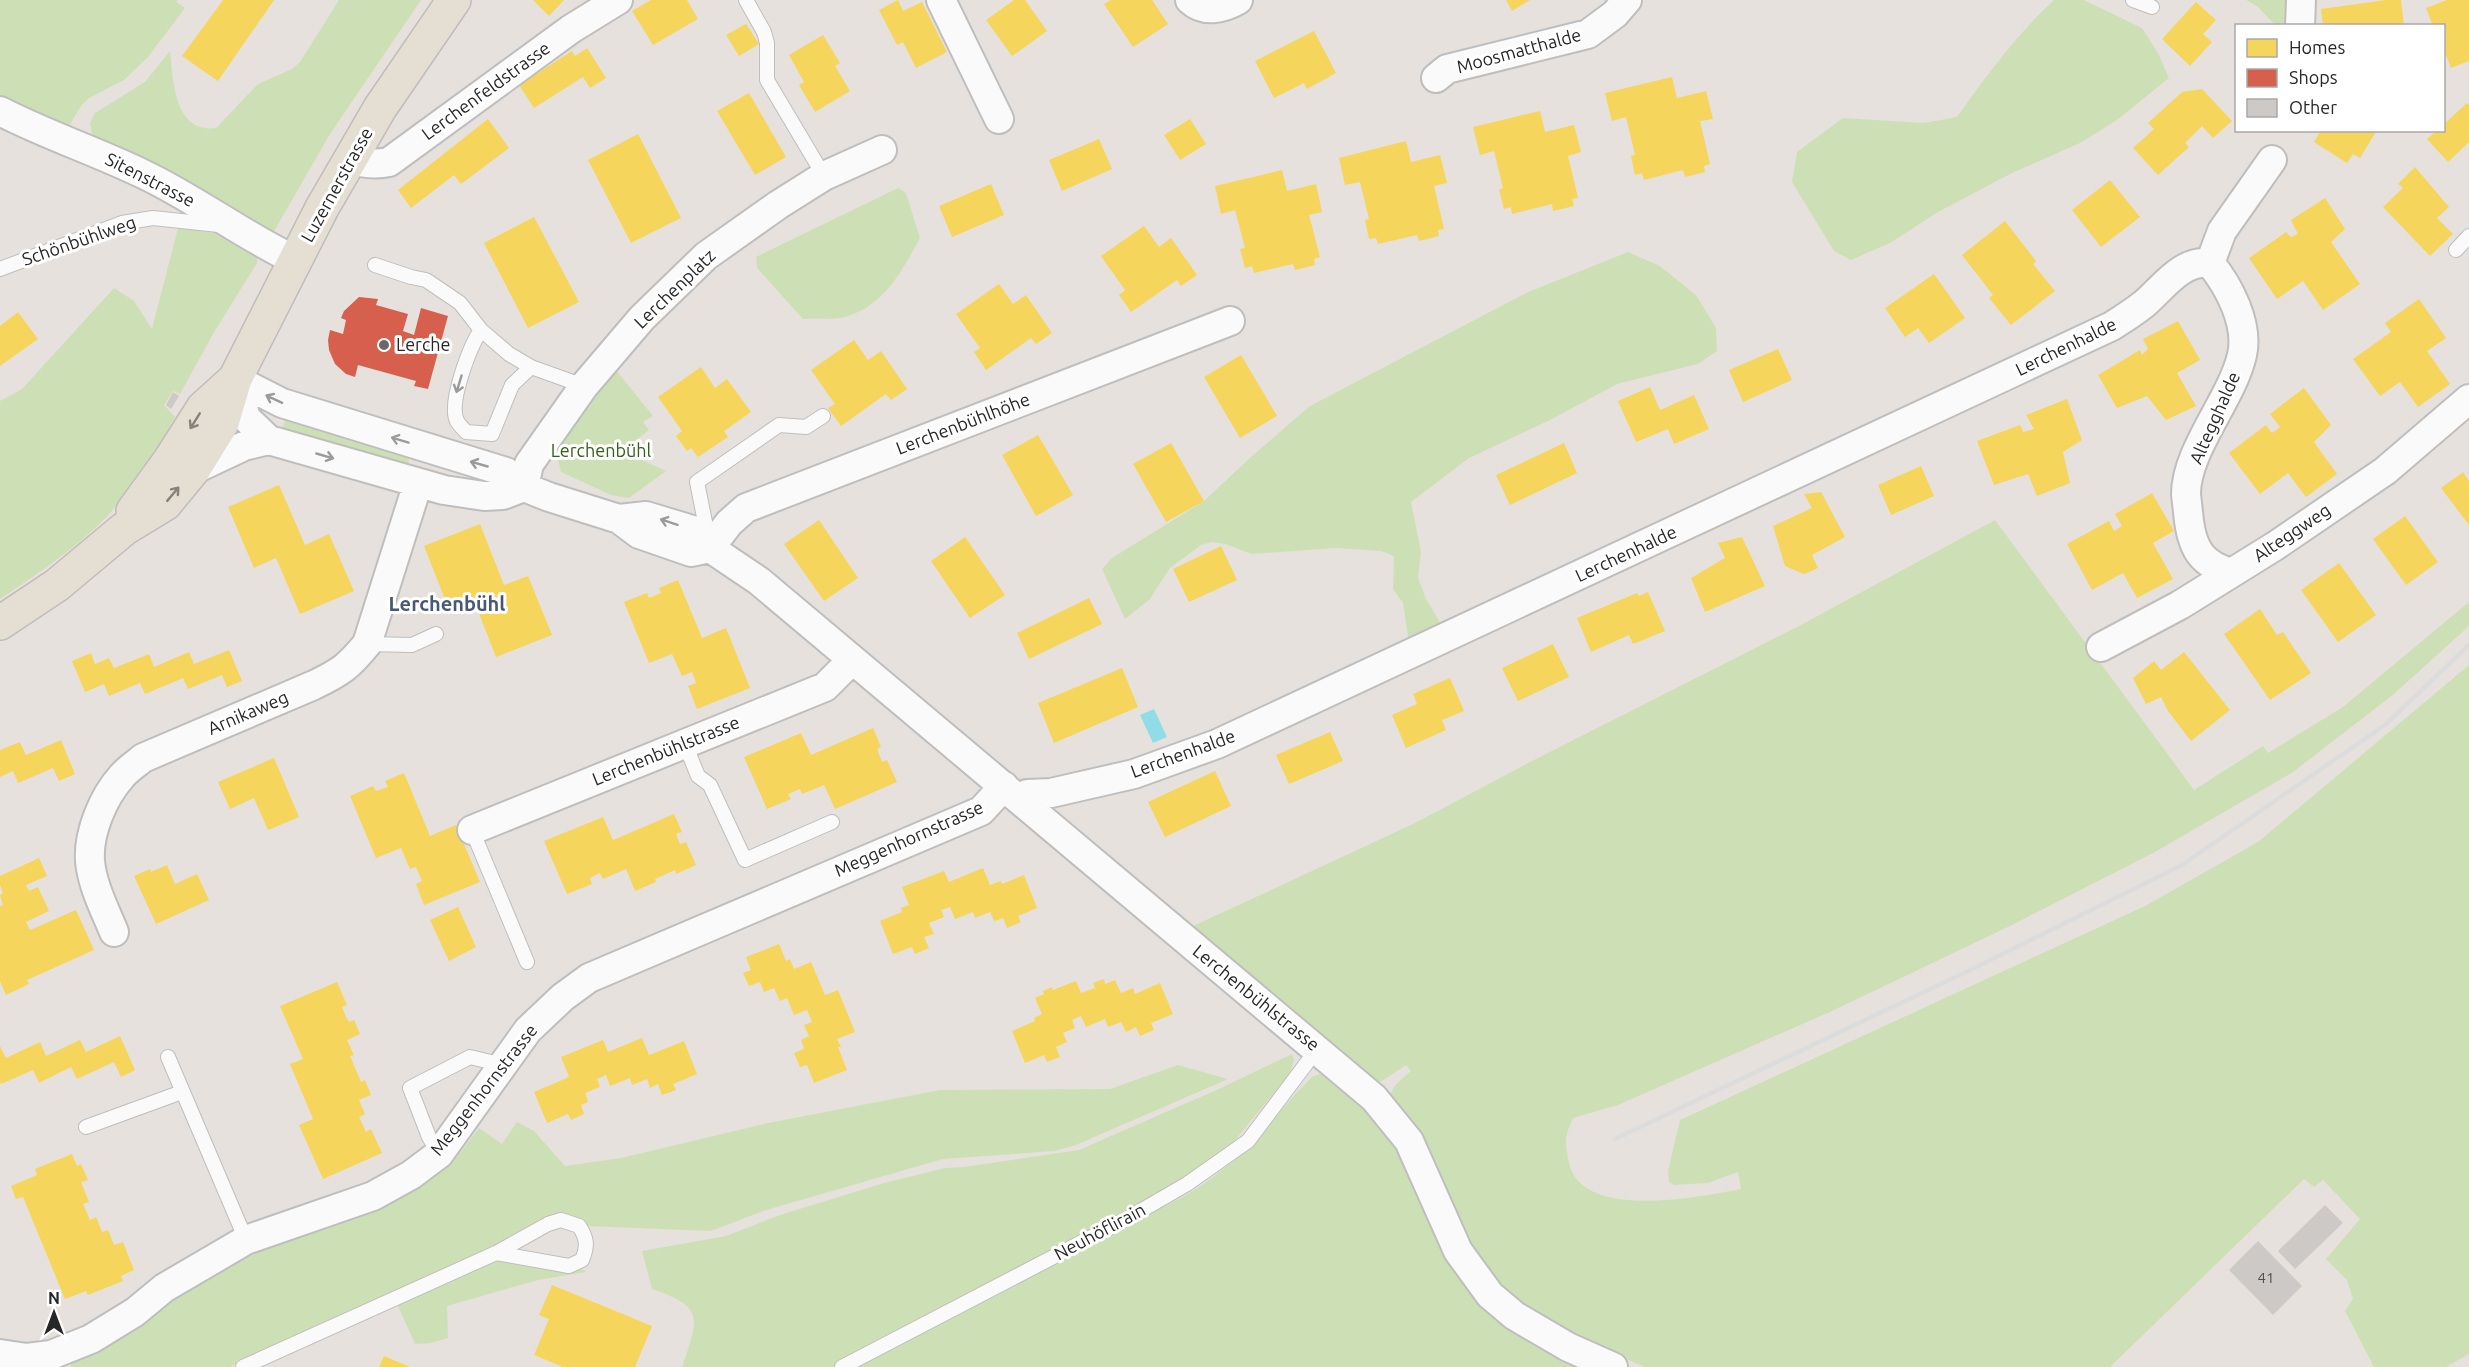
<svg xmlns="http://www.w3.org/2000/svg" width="2469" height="1367" viewBox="0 0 2469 1367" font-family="Ubuntu,sans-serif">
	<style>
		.green { fill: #cde0b5 }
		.water { fill: #90dde7 }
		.homes { fill: #f6d55c }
		.shops { fill: #d6604d }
		.building { fill: #cdc9c6 }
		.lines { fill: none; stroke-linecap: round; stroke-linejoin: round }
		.service-casing { stroke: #bfbebe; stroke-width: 16 }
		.minor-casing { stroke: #bfbebe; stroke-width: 32 }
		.primary-casing { stroke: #bfbdbb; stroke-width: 36 }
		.service { stroke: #fbfafa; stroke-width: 14 }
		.minor { stroke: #fbfafa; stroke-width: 28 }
		.primary { stroke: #e5ded2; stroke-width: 33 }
		.rail { stroke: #dcdcdd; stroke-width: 4.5 }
		.oneway { stroke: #9c9b9b }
		.oneway2 { stroke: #86827c }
		.poi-dot { fill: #6a6866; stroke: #fff; stroke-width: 2 }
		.labels { text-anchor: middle; stroke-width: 6; stroke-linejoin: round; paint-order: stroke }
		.number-label { font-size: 15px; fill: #515050 }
		.street-label { font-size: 18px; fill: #272727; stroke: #fff }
		.poi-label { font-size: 18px; fill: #272727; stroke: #fff; text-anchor: start }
		.park-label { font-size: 18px; fill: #32611a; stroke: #fff }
		.neighbourhood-label { font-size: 20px; font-weight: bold; fill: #495776; stroke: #fff }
	</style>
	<rect width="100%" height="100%" fill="#e6e1dc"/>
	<path class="green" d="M0,0H178L176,2L185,8L148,57L124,80L89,98L81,106L65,133L0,102Z
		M339,0H421L330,134L273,233L223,202L105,142L93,139L90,123L95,113L145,82L170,51C173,79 174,134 216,128L258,84L292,69L300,62Z
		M2054,0H2084L2142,28L2158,53L2169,78L2117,120L2080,143L2010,174L1938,212L1890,243L1851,260L1834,251L1792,182L1797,152L1843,118L1924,123L1957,117C1987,75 2016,35 2054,0Z
		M2246,0H2299L2295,25H2275L2257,6Z
		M898,188L906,193L920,238C902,271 884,306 845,317C832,320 816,318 803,319L757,268L756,257Z
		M179,224L215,230L248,252L251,248L257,255V263L213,334L180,394L173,391L164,405L175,417C159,445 143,474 122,499C90,540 43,570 0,599V401L22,389L114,288L134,301L152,329Z
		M1628,252L1660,266L1696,295L1716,328L1717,351L1698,364L1617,384L1552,419L1469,458L1411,502L1421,552L1418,578L1426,599L1444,629L1409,643L1403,603L1393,589L1394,556L1381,551L1337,548L1252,554L1225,544L1212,542L1201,545L1170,568L1149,600L1125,619L1102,569L1112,558L1204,501L1252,456L1310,406L1526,293Z
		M616,370L653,416L643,422L649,430L635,441L640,459L666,471L629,498L611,495L561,472L558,460L560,446Z
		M286,418L406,452L409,460L407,469L281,432Z
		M1995,520L2194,790L2263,746L2268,753L2343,707L2469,602V626L2394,694L2293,772L2155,852L2012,925L1832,1011L1618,1105L1573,1118C1564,1138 1565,1142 1569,1163C1582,1221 1699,1197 1741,1189L1738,1172L1708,1183L1674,1185L1669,1182L1668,1171L1680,1120L2145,906L2258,842L2469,665V1354L2446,1367H2374L2345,1311L2353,1299L2347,1280L2326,1259L2360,1219L2323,1180L2314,1187L2304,1179L2110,1367H1645L1573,1336L1521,1304L1498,1283L1463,1234L1428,1147L1410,1119L1390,1098C1392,1085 1402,1079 1411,1071L1406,1065L1382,1081L1374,1082L1189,928L1413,824L1532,761L1799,626Z
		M1292,1054L1294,1060L1290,1073L1232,1144L1133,1222C1152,1212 1173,1203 1191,1192C1240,1163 1273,1116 1312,1077L1320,1074L1361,1107L1401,1151L1507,1327L1534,1346L1581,1367H682C698,1319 706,1307 652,1289L642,1251L726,1236L780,1215L884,1183L945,1168L964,1167L1079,1150L1221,1088Z
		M1178,1065L1228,1079L1076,1145L1055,1151L943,1159L766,1210L711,1231L586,1226L571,1215L560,1214L463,1262L230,1367H71L70,1362L147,1318L223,1267L285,1242L395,1202L416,1190L455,1159L479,1128L502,1144L517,1122L534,1131L565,1166L621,1158L768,1123L940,1090L1110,1089Z
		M501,1259L578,1266L586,1272L538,1280L447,1306L448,1338L431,1343L415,1344L398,1306L399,1302L493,1260Z"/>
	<path class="water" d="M1154,709L1167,737L1153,743L1140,715Z"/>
	<path class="homes" d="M223,0H274L218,81L182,56Z
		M533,0H564L549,16Z
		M651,0H687L698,19L653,45L632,11Z
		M898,0L903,11L922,2L947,52L916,68L903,42L897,45L879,10Z
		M1014,0H1025L1047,31L1012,56L986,20Z
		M1111,0H1152L1168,24L1133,47L1104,4Z
		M1506,0H1530L1512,11Z
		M2386,0H2401L2404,26H2323L2321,9Z
		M2447,0H2469V61L2451,68L2444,50V26H2433L2426,8Z
		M2196,2L2216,20L2203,34L2212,42L2190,66L2162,39Z
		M746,24L759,44L739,56L726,35Z
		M1314,31L1336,73L1307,89L1304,83L1274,98L1255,61Z
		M823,35L840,63L835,66L850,91L815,112L799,85L804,82L789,55Z
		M587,48L606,78L590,88L583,77L534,108L519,85L572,51L575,56Z
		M1672,77L1677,98L1706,91L1713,119L1700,121L1710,164L1704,166L1705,172L1685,177L1683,170L1644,180L1642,173L1635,175L1631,156L1635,155L1626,117L1612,121L1605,93Z
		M2202,89L2232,121L2213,138L2202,126L2185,143L2189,147L2158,175L2133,148L2154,129L2148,123L2182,92Z
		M749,93L786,157L755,175L717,111Z
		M2467,103L2469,105V142L2448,162L2427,139L2437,130H2444V124Z
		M1540,111L1545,132L1574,125L1581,152L1568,156L1578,198L1572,199L1574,206L1553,211L1552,204L1512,214L1511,207L1504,209L1499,190L1503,188L1494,151L1480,155L1473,127Z
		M488,119L509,148L461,184L454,175L411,208L398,190Z
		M1190,119L1206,144L1180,160L1164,135Z
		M2321,130H2377L2360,158L2353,154L2347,163L2314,142Z
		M638,134L681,218L631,243L588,160Z
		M1099,139L1112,169L1062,191L1049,160Z
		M1406,141L1411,162L1440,155L1447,183L1434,186L1444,229L1438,230L1439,236L1419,241L1417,235L1378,244L1376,238L1369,239L1365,220L1369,219L1360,182L1345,185L1339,158Z
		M2415,167L2449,207L2437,218L2453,234L2430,256L2383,207L2403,188L2398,184Z
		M1282,170L1287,191L1316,184L1322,212L1309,215L1320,257L1314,259L1315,265L1295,270L1293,264L1254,273L1252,266L1245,268L1240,249L1245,248L1235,210L1221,214L1215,186Z
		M2110,180L2140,217L2101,247L2072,210Z
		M991,184L1004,215L952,237L939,206Z
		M2325,198L2345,229L2331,242L2360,284L2323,310L2303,281L2277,299L2249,258L2286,232L2291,237L2298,234L2291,220Z
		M534,217L579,302L528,328L484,243Z
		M2005,221L2036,261L2033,264L2055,291L2011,325L1989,298L1993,295L1962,255Z
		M1144,226L1159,247L1171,238L1197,275L1181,286L1177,280L1131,312L1119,295L1125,290L1101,256Z
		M1934,274L1965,318L1929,343L1918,328L1905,337L1885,308Z
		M999,284L1013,304L1026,295L1052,333L1036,344L1031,338L986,370L974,352L980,348L956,314Z
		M2419,299L2446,338L2427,351L2450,384L2418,407L2400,382L2380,396L2353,359L2391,332L2385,323Z
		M18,312L38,339L0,366V326Z
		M2178,321L2200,360L2177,373L2196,406L2166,420L2147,396L2117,408L2098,375L2140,350L2142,355L2148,349L2143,339Z
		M854,340L868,360L881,351L907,389L891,400L886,394L841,426L828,408L835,404L811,370Z
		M1778,349L1792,380L1743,402L1729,370Z
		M1241,355L1277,416L1240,438L1204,377Z
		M701,367L715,388L727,379L751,412L724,431L728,437L698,457L691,448L687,451L676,436L682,431L658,397Z
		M1650,387L1660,410L1694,395L1709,429L1674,444L1668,429L1636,442L1618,401Z
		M2304,388L2331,425L2314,442L2337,474L2306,497L2288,473L2260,494L2229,453L2266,425L2272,433L2280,427L2270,414Z
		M2067,399L2082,440L2063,452L2070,483L2037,496L2028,474L1994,485L1977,441L2020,425L2023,432L2034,429L2026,415Z
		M1038,435L1073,495L1036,516L1002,455Z
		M1171,443L1204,501L1166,522L1133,464Z
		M1564,443L1577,473L1510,505L1496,475Z
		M1921,466L1934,496L1891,515L1878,485Z
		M2463,472L2469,481V525L2441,488Z
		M279,485L305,545L329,534L354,591L300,614L276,558L254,568L228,507Z
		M1821,492L1845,537L1812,555L1818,568L1804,574L1785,566L1773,526L1812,508L1804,494Z
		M2152,493L2174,531L2153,543L2173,579L2137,598L2123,573L2092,590L2067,544L2109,521L2114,531L2122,526L2115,514Z
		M2405,516L2438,562L2406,585L2373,539Z
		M819,520L858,578L824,601L784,544Z
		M480,524L504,585L528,576L552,635L496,657L473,598L448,607L424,546Z
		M965,537L1005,595L970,618L931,561Z
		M1742,537L1765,586L1705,612L1691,578L1725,558L1718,543Z
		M1221,546L1237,580L1189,602L1173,569Z
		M2339,563L2376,615L2338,642L2301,590Z
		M678,580L702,638L726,628L750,688L697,709L688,686L696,683L692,672L682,676L672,654L649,663L624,602L647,593L649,598L661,593L659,588Z
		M1648,592L1665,631L1633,644L1629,635L1591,652L1577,618L1637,593L1639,596Z
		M1089,598L1102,624L1029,659L1017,633Z
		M2260,609L2277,635L2283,632L2311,673L2270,700L2224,634Z
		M1553,644L1569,677L1518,701L1502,668Z
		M229,650L242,681L227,687L222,675L188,689L183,678L145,694L140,683L109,696L104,684L85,692L72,661L91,653L95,664L109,658L114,668L149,654L154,667L189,652L194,664Z
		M2184,652L2230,710L2191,741L2168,711L2161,697L2146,704L2133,678L2154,661L2161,670Z
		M1122,668L1138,707L1054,743L1038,703Z
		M1450,678L1464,711L1442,720L1446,730L1406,748L1392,715L1417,704L1413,694Z
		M873,728L881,747L877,749L882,762L887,760L897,782L835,809L824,785L802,794L800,789L788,794L791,799L767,809L744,757L801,733L811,755Z
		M1330,732L1343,761L1289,784L1276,755Z
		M61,740L75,774L59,781L53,768L18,783L13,771L0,777V750L20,742L26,755Z
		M274,758L299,817L268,830L254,798L230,809L218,782Z
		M1215,771L1231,806L1165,837L1148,802Z
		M404,773L430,836L456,825L480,882L424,905L416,884L422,881L416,867L410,869L401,848L376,858L350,796L373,786L376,791L388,787L385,781Z
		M674,814L682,832L676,834L680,844L686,842L696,865L676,874L675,870L655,879L656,882L635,891L626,869L603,879L600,873L590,878L592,884L567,894L544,841L603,817L613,840Z
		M39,858L47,876L26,885L29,891L38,887L49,911L26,922L30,930L76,910L94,950L27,980L29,984L6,995L0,981V906L3,905L0,895L3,893L0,885V876Z
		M167,865L175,884L197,874L209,900L156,924L134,876L150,869L151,872Z
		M983,868L990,885L1001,881L1002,884L1024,875L1037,908L1018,916L1021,922L1007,928L1003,918L994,921L990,912L975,918L973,912L955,919L950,907L941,910L944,917L929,923L934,934L924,937L929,948L915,954L912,947L893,954L880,921L902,912L901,908L909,905L902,887L944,871L949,882Z
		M458,907L476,947L449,961L430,920Z
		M779,944L786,961L790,959L794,969L811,962L825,995L838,990L855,1032L837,1039L841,1047H838L847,1070L814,1083L807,1065L800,1067L794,1053L804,1049L801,1040L809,1036L804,1025L812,1022L807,1010L794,1015L787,998L780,1001L774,988L764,992L760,982L749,986L743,973L751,970L746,957Z
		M1104,979L1105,984L1115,980L1121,993L1133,988L1135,994L1160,983L1173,1014L1151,1023L1154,1030L1140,1036L1136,1027L1126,1032L1121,1022L1108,1027L1105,1019L1086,1027L1081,1016L1072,1020L1075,1028L1063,1033L1067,1042L1056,1047L1060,1057L1047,1062L1044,1055L1025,1063L1012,1031L1035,1021L1034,1018L1042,1014L1035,998L1044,994L1043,991L1052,987L1053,990L1076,981L1081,993L1095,988L1093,983Z
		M337,982L347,1005L342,1007L346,1017L349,1022L354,1020L360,1034L347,1040L354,1055L350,1056L361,1082L365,1080L371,1095L359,1100L365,1114L359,1117L366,1132L371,1129L382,1153L323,1179L299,1125L313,1119L290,1064L303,1059L280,1006Z
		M120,1036L135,1070L121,1077L114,1062L77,1079L71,1067L39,1083L33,1070L1,1084L0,1081V1046L6,1058L40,1042L46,1056L80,1040L86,1052Z
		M642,1038L649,1055L684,1041L697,1074L673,1084L676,1090L662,1095L658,1084L650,1088L647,1079L632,1085L630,1078L610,1086L606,1075L597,1079L600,1087L585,1093L588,1102L581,1105L584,1114L571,1120L568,1114L547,1123L534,1092L569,1077L561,1057L603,1040L608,1052Z
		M72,1154L77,1166L81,1164L88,1180L81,1182L89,1202L83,1204L90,1220L96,1217L102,1232L108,1230L114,1245L123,1242L134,1270L121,1276L123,1281L88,1295L86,1291L65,1299L23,1197L16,1199L11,1186L37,1175L35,1169Z
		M552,1285L652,1326L635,1367H563L534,1355L549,1319L539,1315Z
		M384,1356L410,1367H379Z"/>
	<path class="shops" d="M359,297L378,299L376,305L408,314L403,331L414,335L421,308L448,316L428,389L414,386L416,381L358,365L355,377L346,374L335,364L329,350L328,340L330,330L343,334L346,320L341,318L344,311Z"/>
	<path class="building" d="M173,392L179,396L171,409L166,405Z
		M2325,1205L2343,1223L2295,1269L2278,1251Z
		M2258,1241L2302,1286L2273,1315L2229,1270Z"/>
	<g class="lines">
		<defs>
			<path id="service" d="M746,0L764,32L767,43V80L824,176
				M2133,0L2152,7
				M2456,250L2469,236
				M375,265L411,277L426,280L460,303L481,330L509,354L531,367L584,386
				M0,269L122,223L153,218L219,225
				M481,330C470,346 448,403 457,421C459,425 463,428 466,432L492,434L512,385L531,367
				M708,537L697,482L779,425L806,427L823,416
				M367,644L412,645L436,634
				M685,744L698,776L710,785L745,860L832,822
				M472,830L527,962
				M168,1057L246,1240
				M86,1127L182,1092
				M439,1154L429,1137L410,1088L470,1057L503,1065
				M243,1367L496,1253L548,1224L561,1220L579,1226C587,1238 588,1246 582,1260L569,1266L496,1253
				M842,1367L1130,1217L1187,1184L1248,1141L1318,1048"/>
			<path id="minor" d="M941,0L999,119
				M1190,0C1204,13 1222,9 1238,0
				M2300,26L2301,0
				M1436,78L1447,69L1588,34L1615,14L1627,0
				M0,111C46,135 96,151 143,174C196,199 242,235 295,260
				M350,159C364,164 375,165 389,162L571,29L618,0
				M2210,263C2229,286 2249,324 2242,355C2232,399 2186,450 2186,494C2187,503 2188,512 2189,521C2193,551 2203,564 2231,573
				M2210,263L2222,231L2272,160
				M235,379L282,403L506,472L524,487L549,497L619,519L639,534L691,552L710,548
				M235,379L246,418L269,440L444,490L484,496L503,495L524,487
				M193,470L244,446L269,440
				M524,487L529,464L584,386L642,318L706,256L778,205L824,176L882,150
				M619,519L646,516L699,532L710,548L759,581L1374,1098L1409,1141L1458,1251L1490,1295L1515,1316L1568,1347L1613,1367
				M710,548L729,523L746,508L1230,321
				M2101,647L2180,605L2275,546L2385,471L2469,399
				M1020,800L1027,794L1051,793L1134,774L1217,744L2112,326C2123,319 2134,312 2144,304C2164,287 2181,260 2210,263
				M472,830L825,687L852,660
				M114,932C105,910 92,885 90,861C88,833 103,797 122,776C128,769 136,764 143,758L314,685C341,672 348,667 367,644L418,483
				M0,1354L27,1358L51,1355L91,1339L135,1312L164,1288L246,1240L373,1196L411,1175L439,1154L528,1030L563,997L589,978L981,811L1004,786"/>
			<path id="primary" d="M133,511L170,460L203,408L235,379
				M0,623L57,585L124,529L165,504L193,470L222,423L235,379L322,208L380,108L454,0"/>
		</defs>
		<use href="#service" class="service-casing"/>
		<use href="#minor" class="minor-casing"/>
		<use href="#primary" class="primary-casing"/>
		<use href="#service" class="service"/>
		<use href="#minor" class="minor"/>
		<use href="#primary" class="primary"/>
		<path class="rail" d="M1615,1139L1964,973L2182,865L2385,725L2469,645"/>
	</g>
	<defs><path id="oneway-shaft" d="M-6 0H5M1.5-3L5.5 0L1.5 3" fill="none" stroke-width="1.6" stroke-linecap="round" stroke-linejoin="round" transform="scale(1.5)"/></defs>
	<g class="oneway">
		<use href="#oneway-shaft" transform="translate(459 384) rotate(107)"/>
		<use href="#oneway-shaft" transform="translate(274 399) rotate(-155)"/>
		<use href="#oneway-shaft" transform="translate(400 440) rotate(-163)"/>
		<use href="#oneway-shaft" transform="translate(325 456) rotate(16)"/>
		<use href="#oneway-shaft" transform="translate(479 464) rotate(-164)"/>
		<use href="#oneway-shaft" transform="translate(669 522) rotate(-162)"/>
	</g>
	<g class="oneway2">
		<use href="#oneway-shaft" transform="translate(195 421) rotate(122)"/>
		<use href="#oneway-shaft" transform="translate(173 494) rotate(-50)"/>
	</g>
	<circle class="poi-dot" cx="384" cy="345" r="6"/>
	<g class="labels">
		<g class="number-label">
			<text x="2266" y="1283">41</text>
		</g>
		<g class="street-label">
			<text transform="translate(1519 51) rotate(-15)" y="6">Moosmatthalde</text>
			<text transform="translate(486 91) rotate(-36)" y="6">Lerchenfeldstrasse</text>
			<text transform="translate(150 180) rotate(27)" y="6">Sitenstrasse</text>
			<text transform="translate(337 185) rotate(-61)" y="6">Luzernerstrasse</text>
			<text transform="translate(79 241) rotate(-19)" y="6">Schönbühlweg</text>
			<text transform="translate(675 289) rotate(-44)" y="6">Lerchenplatz</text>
			<text transform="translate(2066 347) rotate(-26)" y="6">Lerchenhalde</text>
			<text transform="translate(2215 418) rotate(-66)" y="6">Altegghalde</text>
			<text transform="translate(963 424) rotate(-21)" y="6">Lerchenbühlhöhe</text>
			<text transform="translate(2292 533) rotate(-34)" y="6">Alteggweg</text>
			<text transform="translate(1626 554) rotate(-25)" y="6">Lerchenhalde</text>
			<text transform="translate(248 713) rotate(-23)" y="6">Arnikaweg</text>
			<text transform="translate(666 751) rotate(-22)" y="6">Lerchenbühlstrasse</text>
			<text transform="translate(1183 754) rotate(-20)" y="6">Lerchenhalde</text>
			<text transform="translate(909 839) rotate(-24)" y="6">Meggenhornstrasse</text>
			<text transform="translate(1256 998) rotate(39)" y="6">Lerchenbühlstrasse</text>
			<text transform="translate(484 1090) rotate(-52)" y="6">Meggenhornstrasse</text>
			<text transform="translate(1100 1232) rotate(-28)" y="6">Neuhöflirain</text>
		</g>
		<g class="poi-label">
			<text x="396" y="351">Lerche</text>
		</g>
		<g class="park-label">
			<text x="601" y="457">Lerchenbühl</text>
		</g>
		<g class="neighbourhood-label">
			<text x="447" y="611">Lerchenbühl</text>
		</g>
	</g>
	<rect x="2235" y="24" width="210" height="108" fill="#ffffff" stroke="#a9a9a9" stroke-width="1.5"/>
	<rect x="2247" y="39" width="30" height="18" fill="#f6d55c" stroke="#a9a9a9" stroke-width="1.5"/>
	<text x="2289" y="54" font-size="18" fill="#272727">Homes</text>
	<rect x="2247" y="69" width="30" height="18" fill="#d6604d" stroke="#a9a9a9" stroke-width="1.5"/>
	<text x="2289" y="84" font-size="18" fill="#272727">Shops</text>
	<rect x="2247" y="99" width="30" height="18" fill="#cdc9c6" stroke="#a9a9a9" stroke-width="1.5"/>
	<text x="2289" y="114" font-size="18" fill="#272727">Other</text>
	<g transform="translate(54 1313)" stroke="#ffffff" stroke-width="4.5" paint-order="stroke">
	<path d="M0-4.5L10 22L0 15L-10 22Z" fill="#272727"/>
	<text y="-9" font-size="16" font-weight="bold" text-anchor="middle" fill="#272727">N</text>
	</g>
</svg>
